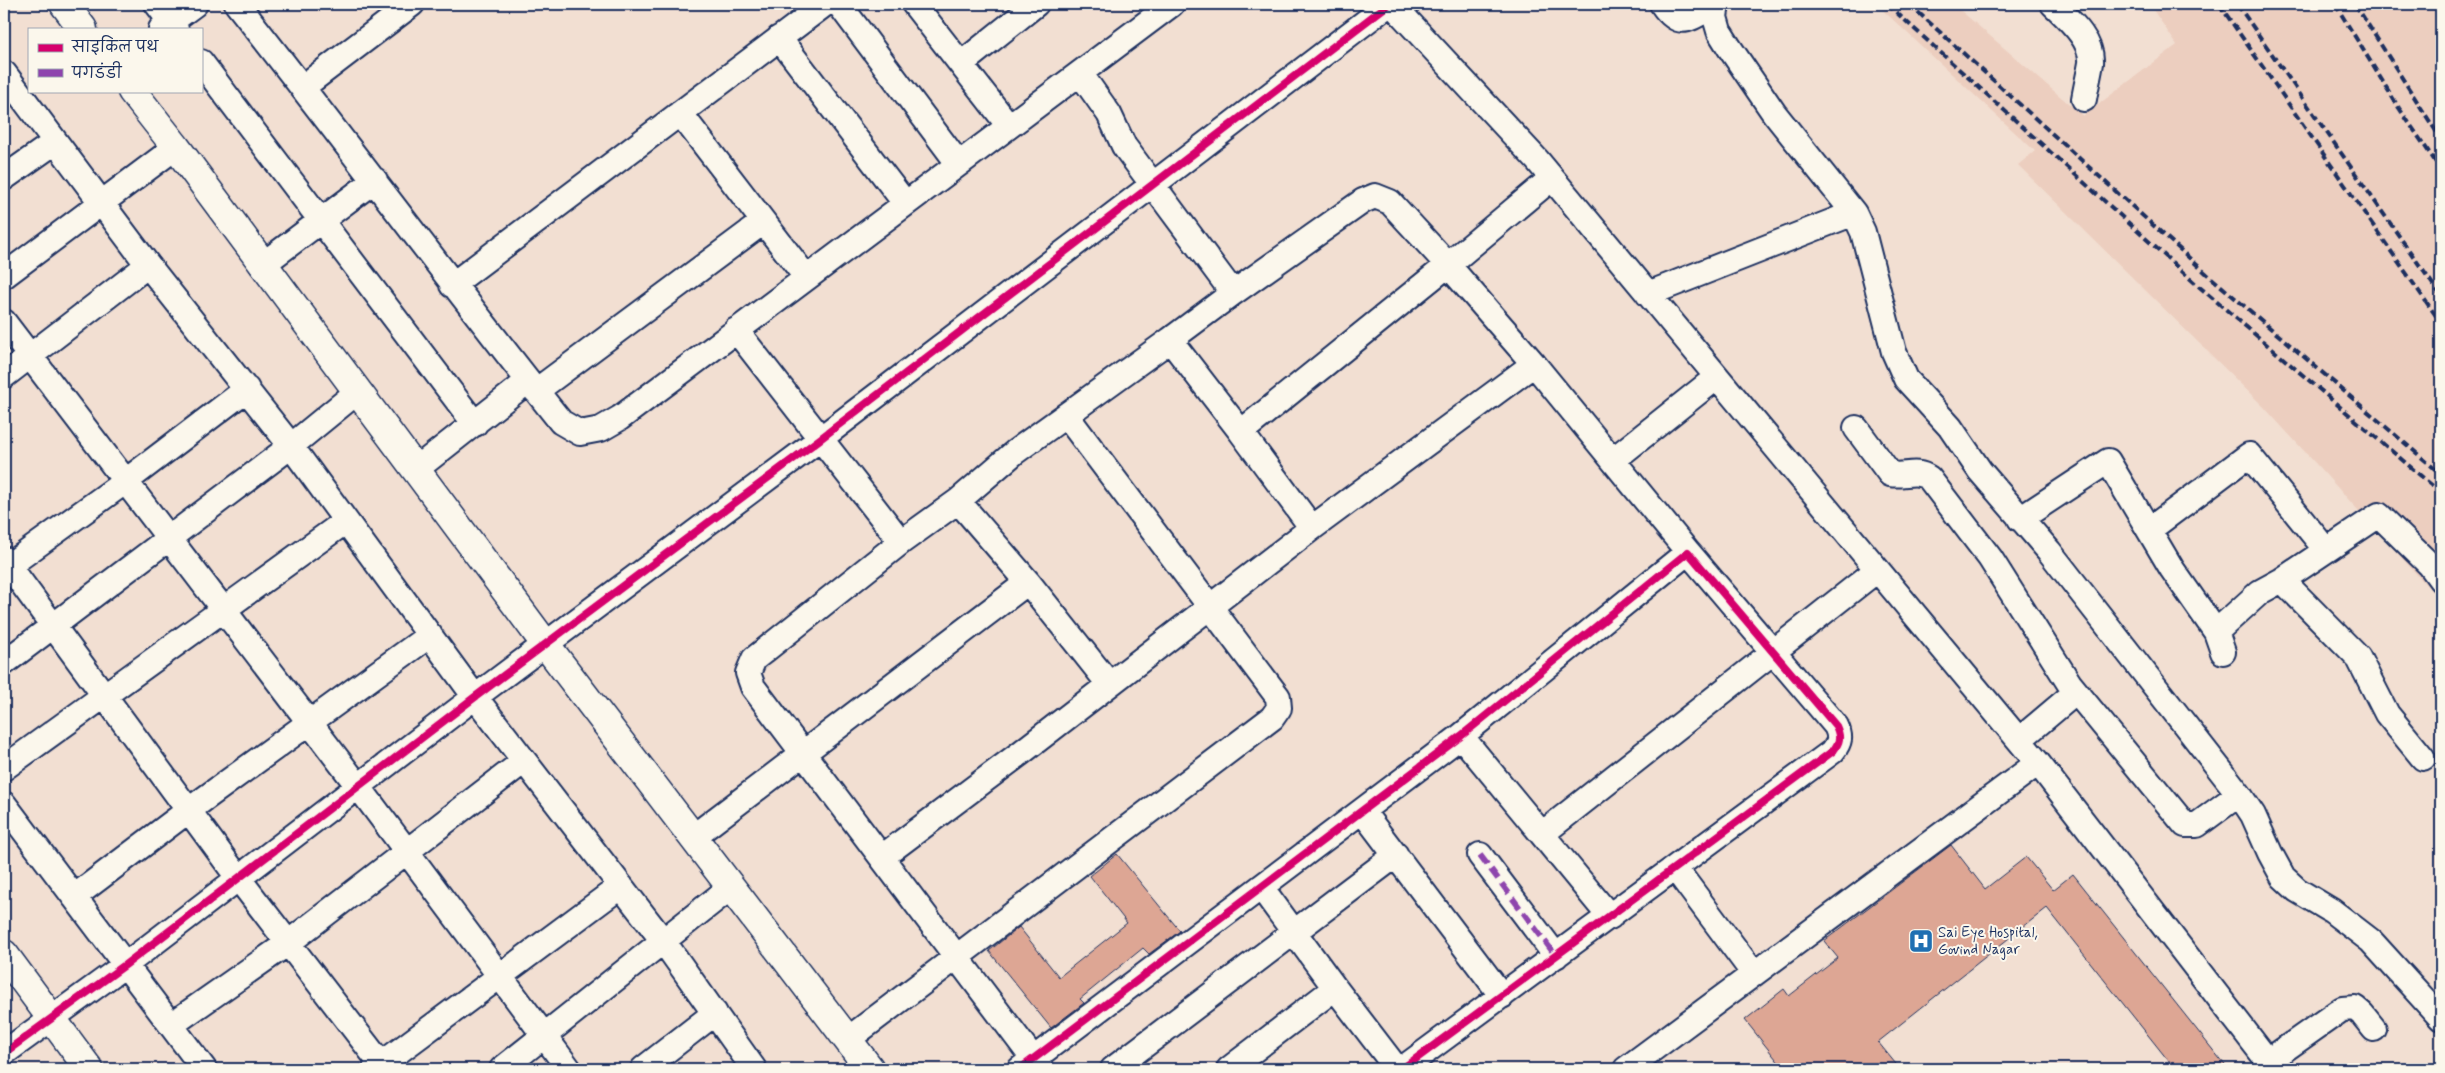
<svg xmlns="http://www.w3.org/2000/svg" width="2445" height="1073" viewBox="0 0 2445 1073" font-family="Mynerve,'Playpen Sans Deva',sans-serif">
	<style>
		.built { fill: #eccebf }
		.building { fill: #dda694; stroke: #1b2f5e }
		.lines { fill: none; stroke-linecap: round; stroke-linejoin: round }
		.street-casing { stroke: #1b2f5e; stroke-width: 28 }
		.secondary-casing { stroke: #1b2f5e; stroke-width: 31 }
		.street { stroke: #fbf7ec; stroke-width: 24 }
		.secondary { stroke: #fbf7ec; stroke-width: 28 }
		.rail { stroke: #1b2f5e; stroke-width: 4; stroke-dasharray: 8 4; stroke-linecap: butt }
		.quiet { stroke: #8e44ad; stroke-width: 6; stroke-dasharray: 12 6; stroke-linecap: butt }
		.cycleway-casing { stroke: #fbf7ec; stroke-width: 11 }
		.cycleway { stroke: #d6006c; stroke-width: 8 }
		.labels { text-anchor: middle; stroke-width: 4; stroke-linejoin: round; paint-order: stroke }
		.poi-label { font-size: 15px; fill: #1b2f5e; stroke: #fbf7ec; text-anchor: start }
	</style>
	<rect width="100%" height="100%" fill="#f2dfd2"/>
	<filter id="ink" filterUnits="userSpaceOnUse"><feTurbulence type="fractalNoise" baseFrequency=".02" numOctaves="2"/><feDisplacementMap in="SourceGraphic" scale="10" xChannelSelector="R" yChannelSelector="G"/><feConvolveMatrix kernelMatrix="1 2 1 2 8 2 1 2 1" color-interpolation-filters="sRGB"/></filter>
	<g filter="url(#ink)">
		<path class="built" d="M1876,4H1953L2083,116L2177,45L2149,4H2441V601L2264,407L2018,165L2035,151Z"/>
		<path class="building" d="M1951,845L1985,889L2026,857L2053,890L2073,874L2228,1069H2175L2047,908L1878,1042L1900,1069H1784L1745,1020L1784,989L1789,996L1838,958L1824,941Z
			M1117,854L1180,931L1149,954L1143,948L1080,999L1084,1003L1051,1028L989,951L1019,927L1059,977L1127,923L1090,876Z"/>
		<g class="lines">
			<defs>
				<path id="street" d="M157,4L176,29
					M237,4C346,142 451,284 561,422L580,433L601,429L620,418L1172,4
					M839,4L958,163
					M914,4L1009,126
					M1392,4L1537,160L2038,763L2274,1069
					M1662,4C1681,32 1691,17 1716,4
					M1717,4L1715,17L1719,31L1729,47L1774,113L1854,213
					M2053,4C2068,19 2093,40 2091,63C2089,75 2086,87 2084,99
					M161,29L195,4
					M779,38L905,203
					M201,62L475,424
					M961,64L1036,4
					M4,73L148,265L291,446L475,697L664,942L754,1069
					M1080,73L1109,114L1124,146L1233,293L1363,201L1375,196L1390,202L1448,265L1241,432L1170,340L1233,293
					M303,87L412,4
					M680,113L806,277
					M4,178L55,142
					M262,265L375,180
					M4,276L176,147
					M452,285L825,4
					M1648,294L1854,213L1863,232L1894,352L1906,379L1950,427L1980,471L2049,551L2239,794L2253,815L2270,853L2283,877L2297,890L2332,911L2371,941L2441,1018
					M4,322L358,786L569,1069
					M736,330L901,542
					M1534,364L1448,265L1552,178
					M4,376L148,265
					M536,391L763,222
					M1856,428L1890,474C1904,477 1916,469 1929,478L1990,558L2069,683L2185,825H2197L2239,794
					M1613,460L1717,377
					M415,470L528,381
					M2020,519L2108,461L2172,569L2216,632L2223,652
					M1312,528L1534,364L1688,552
					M2149,530L2249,455L2326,550
					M4,559L239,879L385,1069
					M4,569L126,481L247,389
					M2282,580L2358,657L2387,714L2423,758
					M1028,582L1109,684
					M2216,632L2260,592L2282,580L2379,515L2430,565L2441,580
					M4,663L291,446L357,392
					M1461,736L1610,917
					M2019,740L2076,692
					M4,768L346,521
					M4,804L204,1069
					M1362,811L1502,996
					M1542,834L1877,570
					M693,837L1028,582L958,501
					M1480,855L1556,956
					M882,857L1022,752L1312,528L1241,432
					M1675,868L1754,974
					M1261,887L1335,988
					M74,897L189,810L430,635
					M171,1025L288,943L524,761
					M847,1040L1272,718L1279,708L1278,697L1066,415
					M4,1053L125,965L475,697L820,439L1389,4
					M2268,1061L2342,1009L2355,1008L2362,1014L2374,1029
					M375,1069L621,886
					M502,1069L731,887
					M643,1069L715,1013
					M1020,1069L1461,736L1688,552L1836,726C1841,737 1840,742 1833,751L1402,1069
					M1041,1069L753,687L748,673L754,659L901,542L958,501L1015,452L1170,340
					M1113,1069L1396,855
					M1229,1069L1335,988L1397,1069
					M1626,1069L2038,763"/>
				<path id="secondary" d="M64,4L83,29
					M132,91L176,147L546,645L870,1069
					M4,954L89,1069"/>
			</defs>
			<use href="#street" class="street-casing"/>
			<use href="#secondary" class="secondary-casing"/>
			<use href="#street" class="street"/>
			<use href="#secondary" class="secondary"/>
			<path class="rail" d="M1887,4L2196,284L2441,493
				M1909,4L2207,274L2441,474
				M2219,4L2441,323
				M2237,4L2441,296
				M2335,4L2399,108L2441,170
				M2355,4L2441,139"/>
			<path class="quiet" d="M1480,855L1556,956"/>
			<defs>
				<path id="cycleway" d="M4,1053L125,965L475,697L820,439L1389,4
					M1020,1069L1461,736L1688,552L1836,726C1841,737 1840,742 1833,751L1402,1069"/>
			</defs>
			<use href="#cycleway" class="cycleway-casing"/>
			<use href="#cycleway" class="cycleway"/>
		</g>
	</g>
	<defs>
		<symbol id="hospital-square" viewBox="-11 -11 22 22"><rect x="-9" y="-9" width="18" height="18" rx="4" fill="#1f6fb2" stroke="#fbf7ec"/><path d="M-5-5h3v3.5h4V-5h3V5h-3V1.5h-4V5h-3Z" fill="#fff"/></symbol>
	</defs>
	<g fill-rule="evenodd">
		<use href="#hospital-square" x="1907" y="927" width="28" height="28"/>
	</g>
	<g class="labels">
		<g class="poi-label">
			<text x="1938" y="937">Sai Eye Hospital,<tspan x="1938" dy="17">Govind Nagar</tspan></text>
		</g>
	</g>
	<rect width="2445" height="1073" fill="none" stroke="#fbf7ec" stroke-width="20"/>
	<rect x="10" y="10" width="2425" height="1053" fill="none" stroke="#1b2f5e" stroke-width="2" filter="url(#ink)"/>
	<rect x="28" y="28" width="175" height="65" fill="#fbf7ec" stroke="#a1a7b3"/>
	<rect x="38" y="44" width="25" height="8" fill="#d6006c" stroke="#a1a7b3"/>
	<text x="72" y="52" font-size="15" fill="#1b2f5e">साइकिल पथ</text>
	<rect x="38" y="69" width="25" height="8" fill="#8e44ad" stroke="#a1a7b3"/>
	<text x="72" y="78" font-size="15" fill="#1b2f5e">पगडंडी</text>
</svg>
